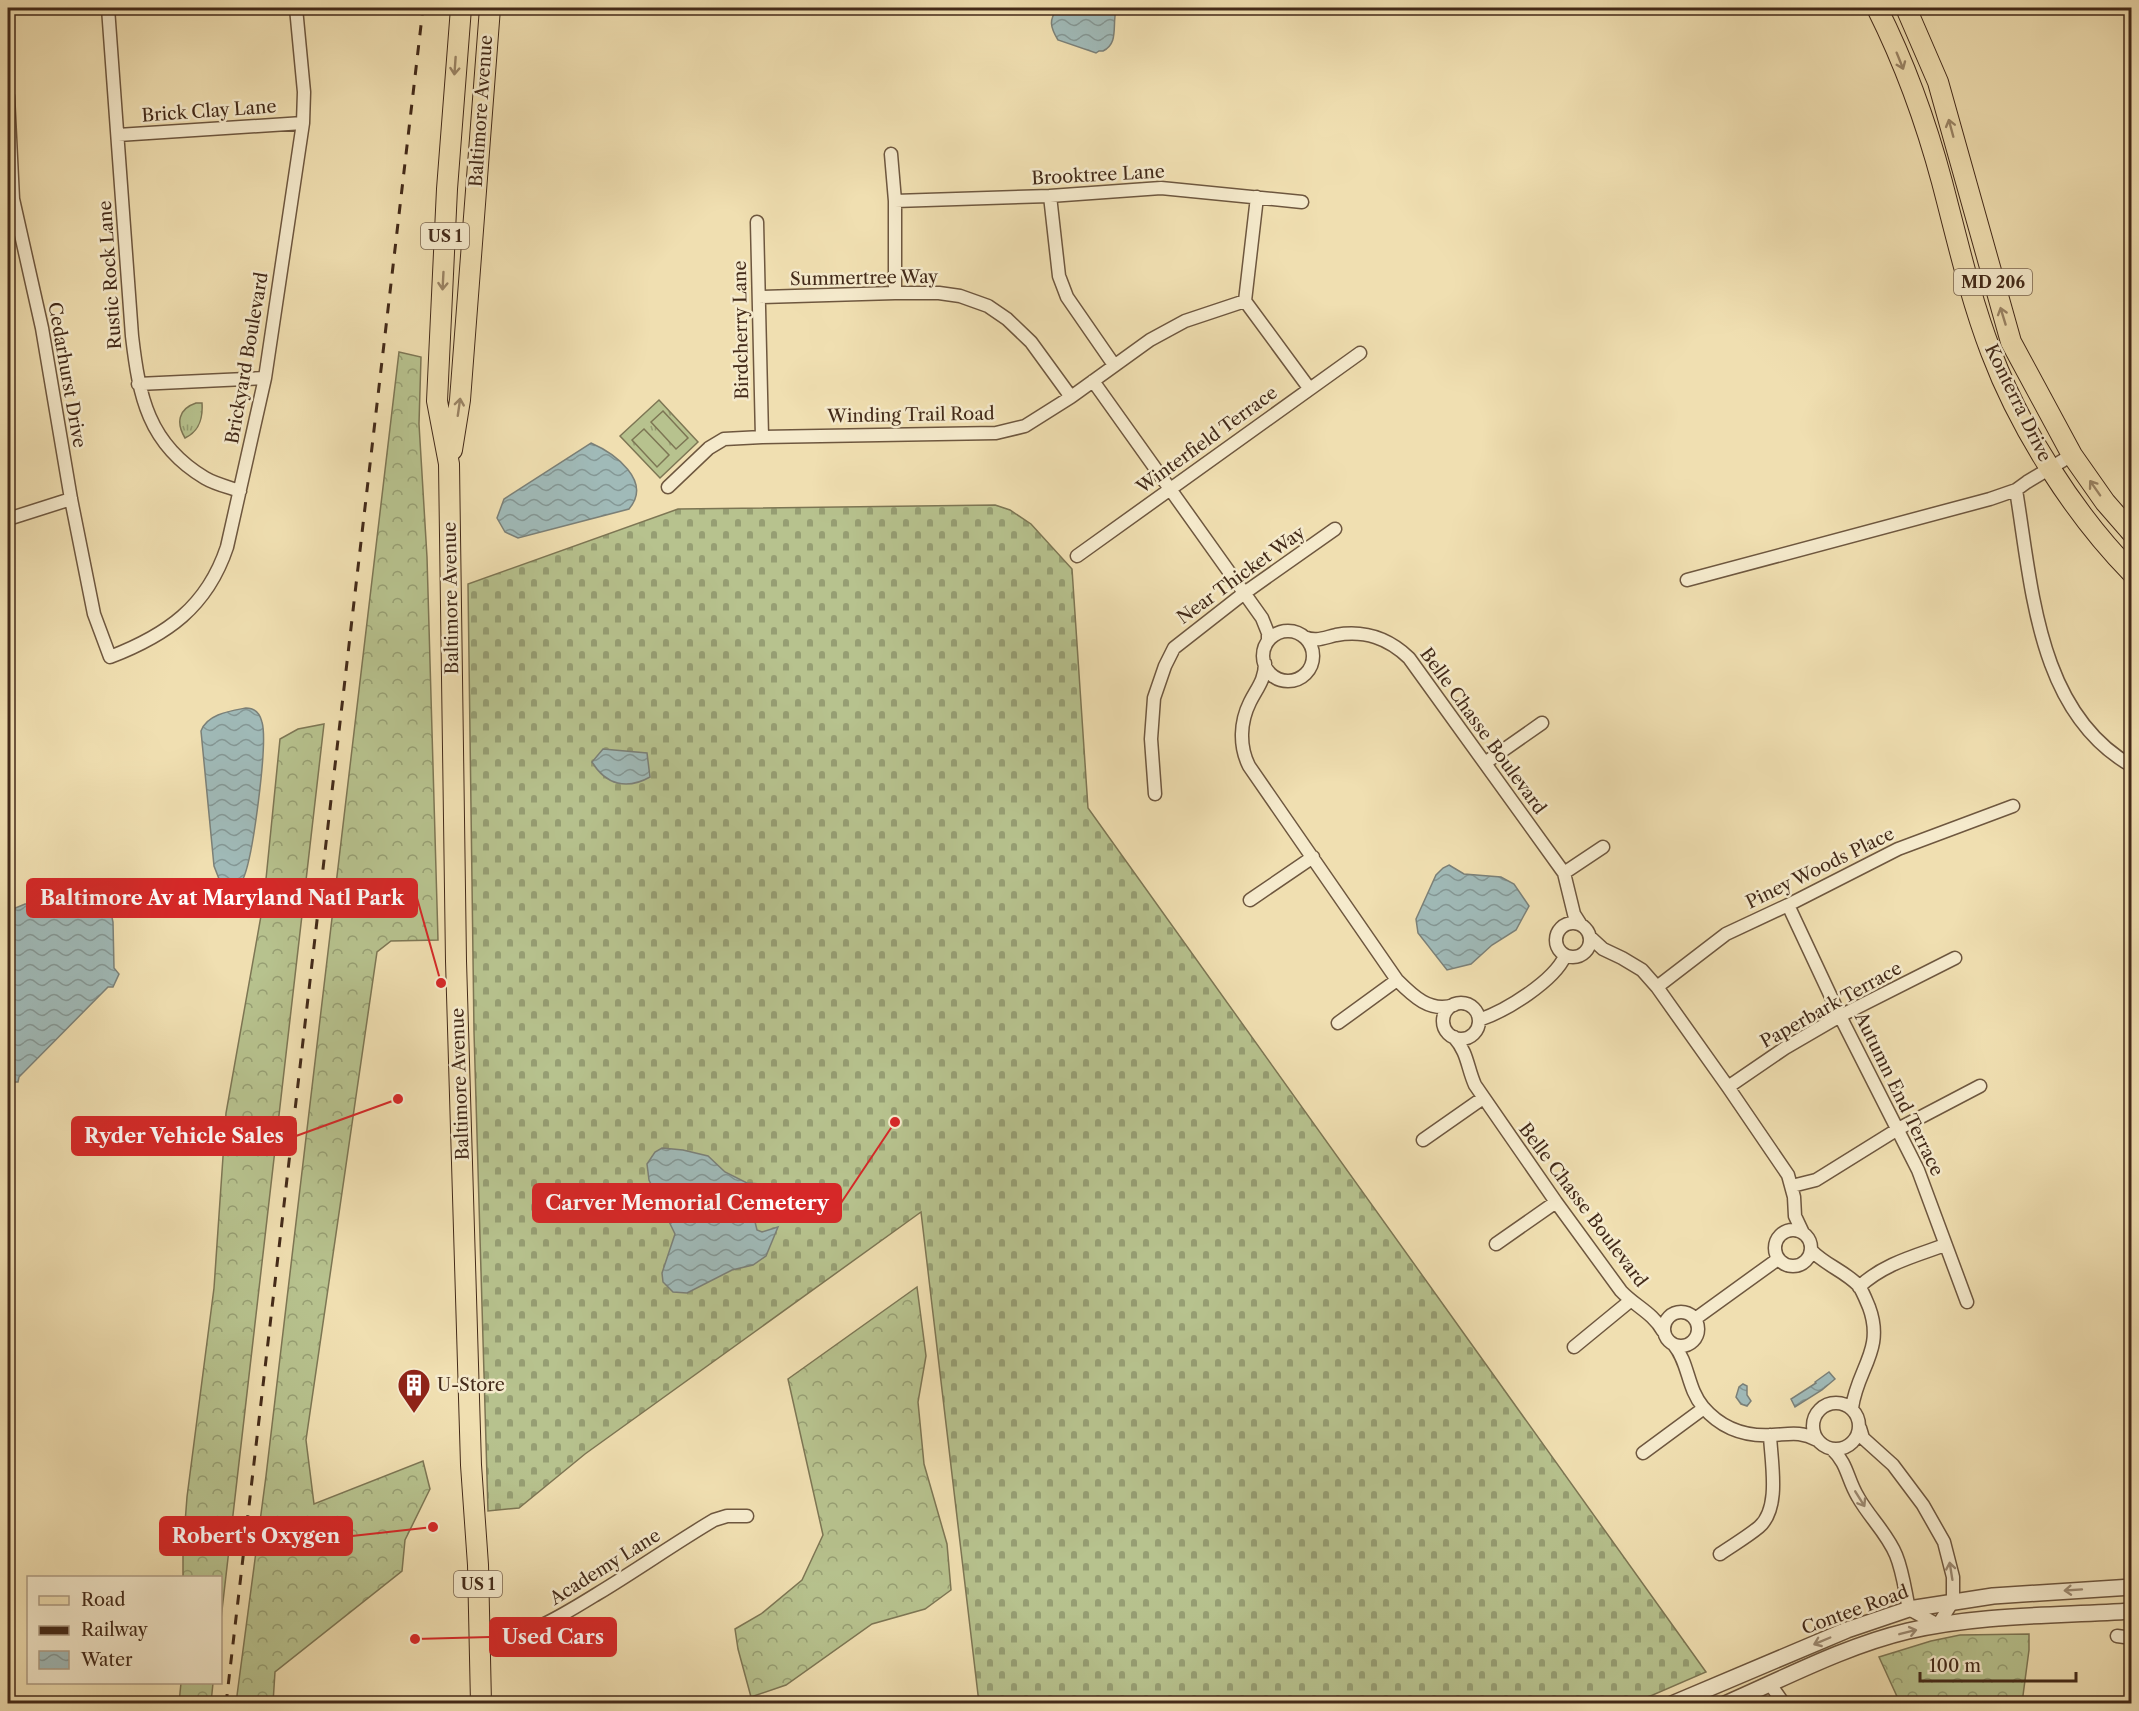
<svg xmlns="http://www.w3.org/2000/svg" width="2139" height="1711" viewBox="0 0 2139 1711" font-family="'Libre Caslon Text',serif">
	<style>
		.forest { fill: url(#forest-crowns); stroke: #7d7654; stroke-width: 1.5 }
		.cemetery { fill: url(#cemetery-stones); stroke: #7d7654; stroke-width: 1.5 }
		.park { fill: url(#park-tufts); stroke: #7d7654; stroke-width: 1.5 }
		.pitch { fill: #b7c28e; stroke: #7d7654; stroke-width: 1.5 }
		.water { fill: url(#water-waves); stroke: #7b8078; stroke-width: 1.5 }
		.lines { fill: none; stroke-linecap: round; stroke-linejoin: round }
		.minor-casing { stroke: #6e573f; stroke-width: 15 }
		.tertiary-casing { stroke: #6e573f; stroke-width: 18 }
		.primary-casing { stroke: #432a19; stroke-width: 22 }
		.minor { stroke: #f5eacc; stroke-width: 12 }
		.tertiary { stroke: #f5eacc; stroke-width: 15 }
		.primary { stroke: #f0dfb1; stroke-width: 20 }
		.rail { stroke: #432a19; stroke-width: 3; stroke-dasharray: 10 10; stroke-linecap: butt }
		.oneway { stroke: #9a8465 }
		.oneway2 { stroke: #9c8a72 }
		.labels { text-anchor: middle; stroke-width: 5; stroke-linejoin: round; paint-order: stroke }
		.shield { fill: #f5eacc; stroke: #78644f; stroke-width: 1.5 }
		.shield-label { font-size: 16px; font-weight: bold; fill: #432a19 }
		.street-label { font-size: 18px; fill: #432a19; stroke: #f5eacc }
		.poi-label { font-size: 18px; fill: #432a19; stroke: #f5eacc; text-anchor: start }
		.leader { fill: none; stroke: #d62828; stroke-width: 2 }
		.callout-dot { fill: #d62828; stroke: #f5eacc; stroke-width: 2 }
		.callout { fill: #d62828; stroke: #d62828; stroke-width: 2 }
		.callout-label { font-size: 20px; text-anchor: middle; font-weight: bold; fill: #fff }
	</style>
	<defs>
		<pattern id="forest-crowns" width="20" height="18" patternUnits="userSpaceOnUse" patternTransform="scale(1.5)"><rect width="20" height="18" fill="#b7c28e"/><path d="M2 6a3 3 0 1 1 6 0M12 15a3 3 0 1 1 6 0" fill="none" stroke="#969e73"/></pattern>
		<pattern id="cemetery-stones" width="16" height="16" patternUnits="userSpaceOnUse" patternTransform="scale(1.5)"><rect width="16" height="16" fill="#b7c28e"/><path d="M2 7V4a2 2 0 0 1 4 0v3zM10 15v-3a2 2 0 0 1 4 0v3z" fill="#969e73"/></pattern>
		<pattern id="park-tufts" width="24" height="20" patternUnits="userSpaceOnUse" patternTransform="scale(1.5)"><rect width="24" height="20" fill="#b7c28e"/><path d="M3 7l-1-3M5 7V3M7 7l1-3M15 17l-1-3M17 17v-4M19 17l1-3" fill="none" stroke="#969e73"/></pattern>
		<pattern id="water-waves" width="16" height="10" patternUnits="userSpaceOnUse" patternTransform="scale(1.5)"><rect width="16" height="10" fill="#a0bab8"/><path d="M0 5q4-4 8 0t8 0" fill="none" stroke="#849795"/></pattern>
	</defs>
	<rect width="100%" height="100%" fill="#f0dfb1"/>
	<filter id="stains"><feTurbulence type="fractalNoise" baseFrequency=".00333" numOctaves="4"/><feColorMatrix values="0 0 0 0 .2 0 0 0 0 .09 0 0 0 0 .02 0 0 0 .5 -.17"/></filter>
	<radialGradient id="worn" r=".72"><stop offset=".6" stop-color="#630" stop-opacity="0"/><stop offset="1" stop-color="#630" stop-opacity=".3"/></radialGradient>
	<path class="forest" d="M399,352L421,357L419,424L427,557L438,940L391,941L377,952L306,1440L314,1504L423,1461L430,1489L405,1540L402,1571L275,1672L273,1703H236L266,1476Z
		M324,724L221,1619L220,1578L183,1577V1549L187,1497L214,1288L226,1113L264,899L280,739L298,729Z
		M917,1287L926,1356L918,1402L924,1464L947,1544L951,1590L925,1609L872,1624L786,1685L751,1697L738,1649L735,1629L761,1614L802,1580L823,1535L788,1379Z
		M2029,1634V1650L2022,1703H1900L1879,1657L1931,1641L1960,1635Z
		M181,1683H213L211,1703H179Z"/>
	<path class="cemetery" d="M995,505L1010,510L1031,524L1072,569L1088,808L1706,1672L1632,1704L979,1703L921,1212L585,1454L519,1508L488,1511L474,1032L468,584L678,509Z"/>
	<path class="park" d="M659,400L698,442L660,478L620,436Z
		M196,403H202C203,418 200,431 185,438C176,423 178,409 196,403Z"/>
	<path class="pitch" d="M663,411L688,438L676,449L651,422Z
		M644,429L669,455L657,467L632,440Z"/>
	<path class="water" d="M1057,9L1114,8L1116,10C1112,26 1119,43 1103,51H1099L1096,53L1058,40C1050,27 1049,20 1057,9Z
		M591,443C614,453 653,481 629,509L518,538L505,532L497,518L504,499Z
		M246,708C255,708 260,714 262,722C268,743 253,858 243,879C240,885 235,888 228,889L221,884L214,866L201,731C207,714 230,711 246,708Z
		M603,749L647,753L650,777C627,790 606,785 592,762Z
		M1449,865L1464,874L1501,877L1514,884L1529,906L1516,930L1492,945L1471,964L1447,970L1418,933L1416,919L1436,875L1443,868Z
		M25,904H109L113,922L114,968L119,974L113,987H108L19,1077L18,1082H8V911Z
		M662,1148L683,1150L708,1156L725,1172L747,1183L774,1185C778,1194 776,1207 772,1215L758,1218L755,1222L757,1230L762,1232L778,1227L766,1256L753,1265L732,1270L687,1293L673,1292L663,1282L662,1273L675,1234L649,1180L647,1164L655,1152Z
		M1829,1372L1835,1379L1822,1390L1795,1407L1791,1399L1816,1383L1815,1382Z
		M1743,1384L1747,1386V1395L1751,1401L1747,1406L1741,1404L1736,1397L1739,1387Z"/>
	<g class="lines">
		<defs>
			<path id="minor" d="M108,8L132,336C139,396 148,444 205,478C215,484 228,487 240,491
				M8,96L13,199L42,328L71,499L94,614L110,657C167,635 207,607 227,547L265,378L303,123L304,92L296,8
				M118,135L303,123
				M891,154L895,201V293
				M1050,196L1059,276L1067,297L1114,365
				M1257,197L1245,301L1309,388
				M895,201L1050,196L1161,188L1302,202
				M757,222L762,437
				M759,297L895,293H939L960,296L988,306L1007,319L1031,342L1071,397
				M1093,381L1262,618L1268,633V641
				M138,384L265,378
				M668,487L709,448L724,439L762,437L996,433L1025,426L1071,397L1150,340L1185,321L1245,301
				M2016,490C2032,586 2037,713 2132,766
				M8,519L71,499
				M1077,556L1360,353
				M1687,580L1990,499L2016,490L2027,482L2072,455
				M1263 656a25 25 0 1 1 50 0a25 25 0 1 1-50 0Z
				M1304,637C1316,642 1323,638 1336,635C1365,630 1388,638 1409,658L1564,873L1574,914L1581,925
				M1265,663C1265,680 1257,688 1250,702C1240,722 1239,746 1249,766L1397,980C1413,996 1430,1013 1454,1005
				M1485,763L1542,723
				M1155,794L1151,739L1154,698L1165,666L1174,648L1243,594L1335,529
				M1564,873L1603,847
				M1250,900L1313,857
				M1788,905L1840,1016L1918,1170L1967,1302
				M1556 940a17 17 0 1 1 34 0a17 17 0 1 1-34 0Z
				M1590,937L1603,949L1622,958L1642,970L1657,987L1728,1087L1788,1175L1794,1197L1795,1216L1803,1233
				M1657,987L1726,934L1788,905L1898,849L2013,806
				M1443 1021a18 18 0 1 1 36 0a18 18 0 1 1-36 0Z
				M1479,1020C1506,1011 1554,981 1565,956
				M1338,1023L1397,980
				M1454,1037C1468,1053 1467,1067 1475,1085L1556,1202L1621,1291C1635,1306 1653,1313 1663,1331
				M1728,1087L1785,1048L1840,1016L1955,958
				M1423,1140L1483,1098
				M1792,1186L1816,1180L1898,1129L1980,1086
				M1775 1248a18 18 0 1 1 36 0a18 18 0 1 1-36 0Z
				M1496,1244L1556,1202
				M1811,1250C1825,1265 1845,1271 1859,1286C1863,1292 1866,1300 1869,1307C1885,1350 1857,1369 1852,1408
				M1859,1287C1883,1264 1915,1256 1945,1245
				M1664 1329a17 17 0 1 1 34 0a17 17 0 1 1-34 0Z
				M1695,1319L1778,1259
				M1674,1345C1689,1363 1687,1388 1703,1407C1721,1428 1745,1437 1773,1435C1790,1434 1801,1431 1817,1440
				M1574,1347L1630,1301
				M1813 1426a23 23 0 1 1 46 0a23 23 0 1 1-46 0Z
				M1832,1449C1848,1464 1847,1479 1858,1497C1869,1517 1887,1533 1896,1555C1903,1572 1905,1591 1909,1609L1938,1625L1953,1601V1577L1944,1542L1923,1505L1893,1465L1863,1438L1860,1428
				M1643,1453L1704,1408
				M1720,1554C1733,1545 1747,1537 1759,1527C1781,1508 1771,1462 1770,1435
				M2117,1636L2132,1638
				M480,1642C527,1638 558,1618 597,1594C637,1570 675,1543 714,1520L727,1516H747
				M1770,1684L1784,1704"/>
			<path id="tertiary" d="M1672,1704L1847,1630L1909,1609L1993,1596L2132,1587
				M1725,1704C1785,1678 1845,1646 1908,1631C1981,1614 2057,1616 2132,1611"/>
			<path id="primary" d="M461,8L447,189L437,401L449,464L456,961L471,1465L478,1565L481,1704
				M1877,8C1904,62 1926,122 1942,182C1957,239 1970,297 1991,352C2020,429 2074,514 2132,573
				M1906,8L1938,82L2011,342L2072,455L2105,502L2132,533
				M452,450L460,400L490,8"/>
		</defs>
		<use href="#minor" class="minor-casing"/>
		<use href="#tertiary" class="tertiary-casing"/>
		<use href="#primary" class="primary-casing"/>
		<use href="#minor" class="minor"/>
		<use href="#tertiary" class="tertiary"/>
		<use href="#primary" class="primary"/>
		<path class="rail" d="M226,1704L423,8"/>
	</g>
	<defs><path id="oneway-shaft" d="M-6 0H5M1.5-3L5.5 0L1.5 3" fill="none" stroke-width="1.6" stroke-linecap="round" stroke-linejoin="round" transform="scale(1.5)"/></defs>
	<g class="oneway">
		<use href="#oneway-shaft" transform="translate(1900 61) rotate(68)"/>
		<use href="#oneway-shaft" transform="translate(455 66) rotate(94)"/>
		<use href="#oneway-shaft" transform="translate(1951 128) rotate(-105)"/>
		<use href="#oneway-shaft" transform="translate(443 281) rotate(93)"/>
		<use href="#oneway-shaft" transform="translate(2003 316) rotate(-107)"/>
		<use href="#oneway-shaft" transform="translate(459 407) rotate(-82)"/>
		<use href="#oneway-shaft" transform="translate(2095 488) rotate(-125)"/>
	</g>
	<g class="oneway2">
		<use href="#oneway-shaft" transform="translate(1860 1499) rotate(58)"/>
		<use href="#oneway-shaft" transform="translate(1951 1571) rotate(-99)"/>
		<use href="#oneway-shaft" transform="translate(2073 1590) rotate(176)"/>
		<use href="#oneway-shaft" transform="translate(1908 1632) rotate(-14)"/>
		<use href="#oneway-shaft" transform="translate(1822 1641) rotate(157)"/>
	</g>
	<defs>
		<symbol id="building-pin" viewBox="-11 -11 22 30"><path d="M0 17L-7.5 6A9.5 9.5 0 1 1 7.5 6Z" fill="#8f2418" stroke="#f5eacc"/><path d="M-4-6H4V6H1V3H-1V6H-4ZM-2.5-4.3h1.7v1.8h-1.7ZM.8-4.3h1.7v1.8H.8ZM-2.5-1h1.7V.8h-1.7ZM.8-1h1.7V.8H.8Z" fill="#fff"/></symbol>
	</defs>
	<g fill-rule="evenodd">
		<use href="#building-pin" x="395" y="1366" width="38" height="52"/>
	</g>
	<g class="labels">
		<g class="shield">
			<rect x="421" y="223" width="48" height="26" rx="4.5"/>
			<rect x="1954" y="269" width="78" height="26" rx="4.5"/>
			<rect x="454" y="1571" width="48" height="26" rx="4.5"/>
		</g>
		<g class="shield-label">
			<text x="445" y="242">US 1</text>
			<text x="1993" y="288">MD 206</text>
			<text x="478" y="1590">US 1</text>
		</g>
		<g class="street-label">
			<text transform="translate(209 111) rotate(-4)" y="6">Brick Clay Lane</text>
			<text transform="translate(481 111) rotate(-86)" y="6">Baltimore Avenue</text>
			<text transform="translate(1098 175) rotate(-3)" y="6">Brooktree Lane</text>
			<text transform="translate(110 275) rotate(-94)" y="6">Rustic Rock Lane</text>
			<text transform="translate(864 278) rotate(-1)" y="6">Summertree Way</text>
			<text transform="translate(741 330) rotate(-91)" y="6">Birdcherry Lane</text>
			<text transform="translate(247 358) rotate(-80)" y="6">Brickyard Boulevard</text>
			<text transform="translate(67 375) rotate(80)" y="6">Cedarhurst Drive</text>
			<text transform="translate(2018 403) rotate(64)" y="6">Konterra Drive</text>
			<text transform="translate(911 415) rotate(-1)" y="6">Winding Trail Road</text>
			<text transform="translate(1207 440) rotate(-36)" y="6">Winterfield Terrace</text>
			<text transform="translate(1241 575) rotate(-36)" y="6">Near Thicket Way</text>
			<text transform="translate(451 598) rotate(-91)" y="6">Baltimore Avenue</text>
			<text transform="translate(1483 731) rotate(54)" y="6">Belle Chasse Boulevard</text>
			<text transform="translate(1820 868) rotate(-26)" y="6">Piney Woods Place</text>
			<text transform="translate(1831 1005) rotate(-29)" y="6">Paperbark Terrace</text>
			<text transform="translate(460 1084) rotate(-92)" y="6">Baltimore Avenue</text>
			<text transform="translate(1899 1094) rotate(64)" y="6">Autumn End Terrace</text>
			<text transform="translate(1583 1205) rotate(53)" y="6">Belle Chasse Boulevard</text>
			<text transform="translate(605 1567) rotate(-32)" y="6">Academy Lane</text>
			<text transform="translate(1855 1610) rotate(-20)" y="6">Contee Road</text>
		</g>
		<g class="poi-label">
			<text x="437" y="1391">U-Store</text>
		</g>
	</g>
	<path class="leader" d="M441 983L417 898M398 1099L296 1136M895 1122L841 1203M433 1527L352 1536M415 1639L490 1637"/>
	<g class="callout-dot">
		<circle cx="441" cy="983" r="6"/>
		<circle cx="398" cy="1099" r="6"/>
		<circle cx="895" cy="1122" r="6"/>
		<circle cx="433" cy="1527" r="6"/>
		<circle cx="415" cy="1639" r="6"/>
	</g>
	<g class="callout">
		<rect x="27" y="879" width="390" height="38" rx="6"/>
		<rect x="72" y="1117" width="224" height="38" rx="6"/>
		<rect x="533" y="1184" width="308" height="38" rx="6"/>
		<rect x="160" y="1517" width="192" height="38" rx="6"/>
		<rect x="490" y="1618" width="126" height="38" rx="6"/>
	</g>
	<g class="callout-label">
		<text x="222" y="905">Baltimore Av at Maryland Natl Park</text>
		<text x="184" y="1143">Ryder Vehicle Sales</text>
		<text x="687" y="1210">Carver Memorial Cemetery</text>
		<text x="256" y="1543">Robert's Oxygen</text>
		<text x="553" y="1644">Used Cars</text>
	</g>
	<rect width="2139" height="1711" fill="none" stroke="#f0dfb1" stroke-width="30"/>
	<rect x="9" y="9" width="2121" height="1693" fill="none" stroke="#432a19" stroke-width="3"/>
	<rect x="15" y="15" width="2109" height="1681" fill="none" stroke="#432a19" stroke-width="1.5"/>
	<rect x="27" y="1576" width="195" height="108" fill="#f5eacc" stroke="#ae9d84" stroke-width="1.5"/>
	<rect x="39" y="1596" width="30" height="9" fill="#f0dfb1" stroke="#ae9d84" stroke-width="1.5"/>
	<text x="81" y="1606" font-size="18" fill="#432a19">Road</text>
	<rect x="39" y="1626" width="30" height="9" fill="#432a19" stroke="#ae9d84" stroke-width="1.5"/>
	<text x="81" y="1636" font-size="18" fill="#432a19">Railway</text>
	<rect x="39" y="1651" width="30" height="18" fill="url(#water-waves)" stroke="#ae9d84" stroke-width="1.5"/>
	<text x="81" y="1666" font-size="18" fill="#432a19">Water</text>
	<path d="M1920 1672v9h156v-9" fill="none" stroke="#432a19" stroke-width="3"/>
	<text x="1929" y="1672" font-size="18" fill="#432a19" stroke="#f5eacc" stroke-width="4.5" paint-order="stroke">100 m</text>
	<rect width="100%" height="100%" filter="url(#stains)"/>
	<rect width="100%" height="100%" fill="url(#worn)"/>
</svg>
